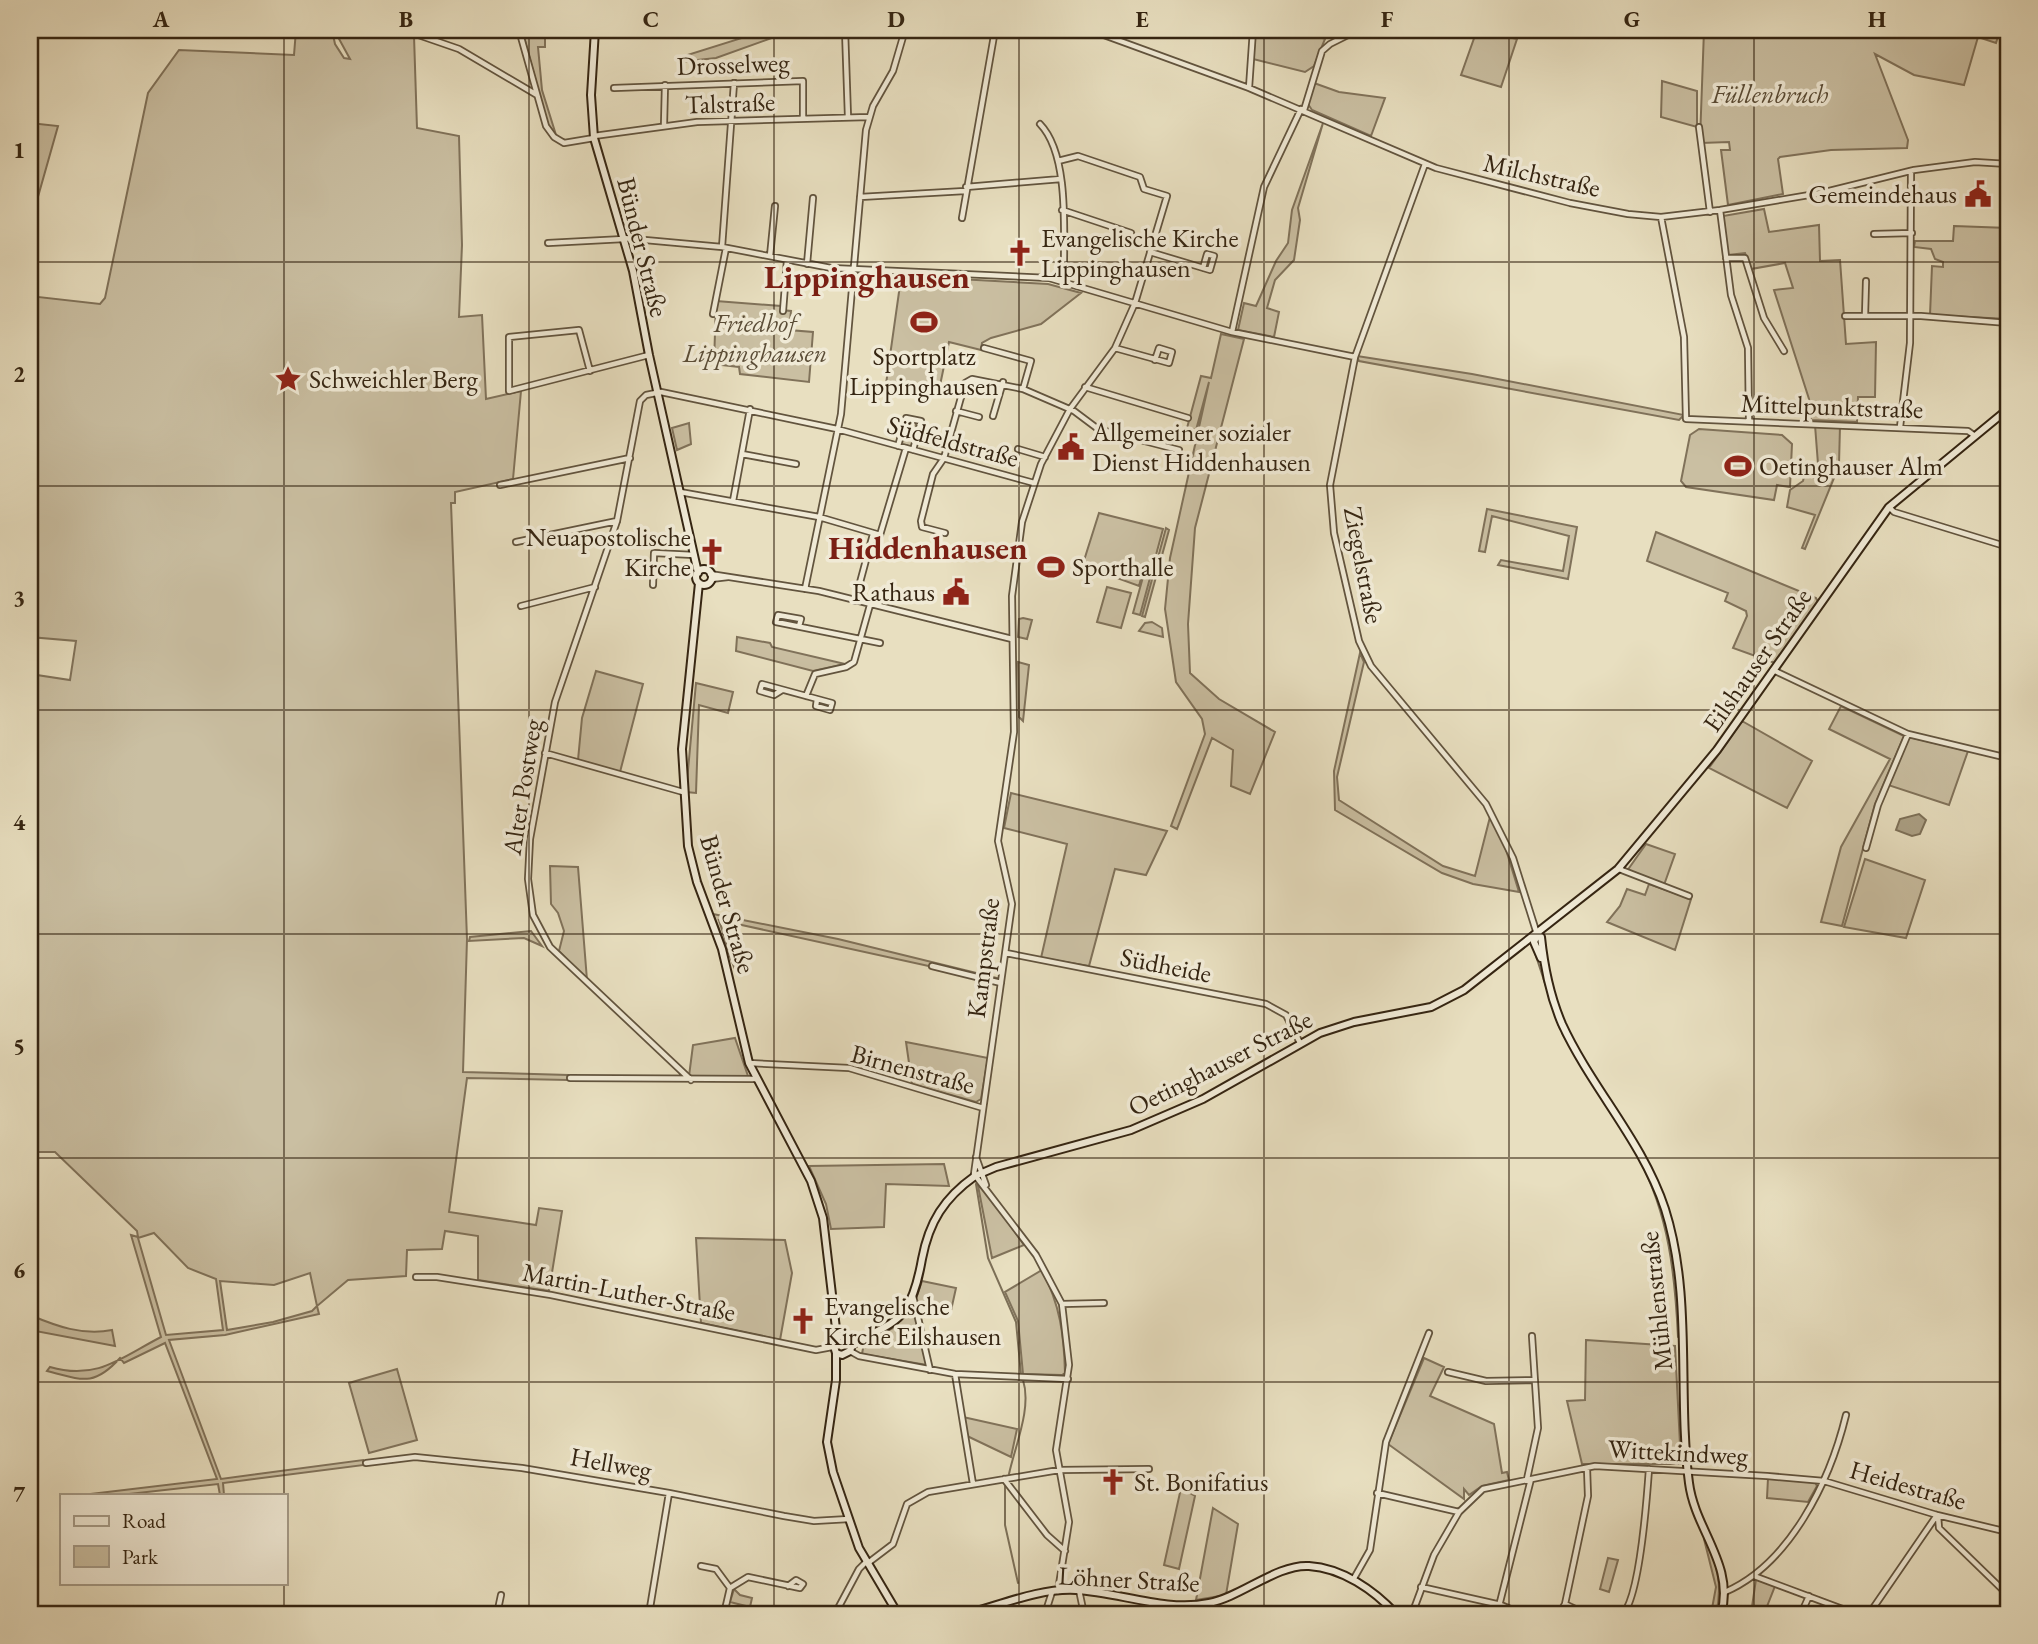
<svg xmlns="http://www.w3.org/2000/svg" width="2038" height="1644" viewBox="0 0 2038 1644" font-family="'EB Garamond',serif">
	<style>
		.green { fill: #cabfa2; stroke: #80725a; stroke-width: 2; fill-rule: evenodd }
		.water { fill: #aba085; stroke: #7c6f57; stroke-width: 2 }
		.lines { fill: none; stroke-linecap: round; stroke-linejoin: round }
		.stream { stroke: #7c6f57; stroke-width: 2 }
		.street-casing { stroke: #62543e; stroke-width: 8 }
		.secondary-casing { stroke: #352512; stroke-width: 10 }
		.street { stroke: #f0ead6; stroke-width: 4.5 }
		.secondary { stroke: #f0ead6; stroke-width: 6 }
		.grid { fill: none; stroke: #352512; stroke-width: 2; stroke-opacity: 0.55 }
		.labels { text-anchor: middle; stroke-width: 7; stroke-linejoin: round; paint-order: stroke }
		.street-label { font-size: 26px; fill: #352512; stroke: #f0ead6 }
		.park-label { font-size: 26px; font-style: italic; fill: #5a4c36; stroke: #f0ead6 }
		.poi-label { font-size: 26px; fill: #352512; stroke: #f0ead6; text-anchor: start }
		.district-label { font-size: 33px; font-weight: bold; fill: #7a1f14; stroke: #f0ead6 }
		.neatline { fill: none; stroke: #352512; stroke-width: 2.5 }
		.grid-label { font-size: 23px; text-anchor: middle; font-weight: bold; fill: #352512 }
	</style>
	<rect width="100%" height="100%" fill="#e8dfc0"/>
	<filter id="stains"><feTurbulence type="fractalNoise" baseFrequency=".00286" numOctaves="4"/><feColorMatrix values="0 0 0 0 .2 0 0 0 0 .09 0 0 0 0 .02 0 0 0 .5 -.17"/></filter>
	<radialGradient id="worn" r=".72"><stop offset=".6" stop-color="#630" stop-opacity="0"/><stop offset="1" stop-color="#630" stop-opacity=".3"/></radialGradient>
	<path class="green" d="M296,30H332L335,44L344,58L350,59L338,37V30H398L414,36L417,128L459,136L462,245L459,317L482,315L486,399L521,391L513,479L455,492V503H451L467,939L463,1072L568,1075V1080L467,1078L449,1212L536,1225L539,1208L562,1211L549,1291L478,1280V1236L445,1231L442,1249L407,1250L406,1276L348,1280L317,1306L319,1314L225,1335L169,1340L221,1479L363,1460L364,1465L223,1483L224,1495H220L218,1484L120,1495H82L217,1479L165,1343L124,1363L120,1358C94,1387 82,1380 47,1371L50,1367C97,1381 122,1357 161,1337L131,1235L138,1237L137,1231L55,1152H30V770L33,737L30,736V674L70,680L76,641L30,637V296L100,304L105,298L148,93L179,50L294,55ZM154,1233L188,1268L216,1279L223,1330L166,1335L138,1238ZM310,1273L317,1306L312,1311L273,1322L227,1330L220,1281L274,1285Z
		M544,30H545V47H538L542,90L556,135L547,123L524,37L545,35Z
		M767,30H794L716,58L679,62L681,57Z
		M1256,30H1304L1325,39L1314,66L1305,72L1253,59Z
		M1477,30L1517,39L1501,87L1461,75Z
		M1704,30H2000L1996,43L1978,37L1964,85L1914,75L1875,54L1908,140L1907,148L1831,150L1780,157L1778,159L1783,194L1728,205L1721,150H1730L1729,142L1701,143L1700,140Z
		M1662,81L1697,91V127L1661,117Z
		M1314,83L1339,92L1385,98L1371,136L1312,110L1308,104Z
		M30,123L58,126L30,225Z
		M1323,123L1298,208L1300,220L1294,260L1275,280L1267,308L1279,312L1274,337L1238,330L1244,303L1256,306L1276,261L1288,243L1292,210Z
		M1764,209L1769,232L1819,225L1820,261L1840,260L1846,344L1876,342L1875,397H1858L1857,422L1811,420L1809,399L1774,290L1793,288L1785,263L1751,269L1745,253L1728,255L1723,216Z
		M1954,226L2008,228V319L1930,315L1932,266L1943,267V262L1935,259L1931,249L1914,247L1915,241H1953Z
		M958,279L1048,284L1081,293L1041,324L991,338L982,343L981,350L949,342L938,395L886,384L900,285H904V280L958,283Z
		M716,301L781,306V310L791,311L789,330L813,332L809,382L740,374L739,367L714,364Z
		M1221,334L1244,339L1195,528L1188,624L1190,673L1219,699L1275,732L1250,794L1231,786L1233,750L1212,738L1177,829L1171,826L1205,734L1202,719L1176,682L1165,609L1170,558L1209,382L1196,430L1187,428L1201,376L1211,378Z
		M1357,356L1472,374L1684,415L1679,420L1359,361Z
		M909,421L915,422L917,427L911,447L901,443Z
		M689,423L691,444L677,450L672,428Z
		M1815,425L1840,426L1839,464H1818Z
		M1699,429L1782,435L1792,444L1790,487L1777,485L1774,500L1686,487L1681,481L1690,435Z
		M1805,473L1814,478H1834L1805,549L1802,548L1815,515L1787,507L1790,490L1803,481Z
		M1487,509L1577,527L1568,579L1498,565L1501,560L1563,571L1569,536L1492,516L1485,552L1479,551Z
		M1099,513L1163,529L1150,577L1142,575L1139,586L1087,567L1081,570Z
		M1166,528L1169,530L1145,617L1142,616Z
		M1656,532L1816,598L1818,602L1775,663L1733,648L1747,616L1746,611L1725,601L1728,593L1647,561Z
		M1143,577L1150,578L1140,615L1133,613Z
		M1107,587L1131,593L1121,628L1097,622Z
		M1023,618L1032,620L1027,639L1018,637L1019,619Z
		M1152,622L1162,628L1163,637L1139,631L1145,623Z
		M737,637L770,643L772,647L845,664L813,671L736,651Z
		M1360,653L1364,662L1337,777L1339,800L1443,866L1475,876L1490,817L1503,840L1519,892L1473,884L1442,873L1335,810L1334,771Z
		M1018,662L1029,665L1023,721L1019,717Z
		M596,671L643,684L620,772L578,760L582,718Z
		M696,683L733,692L728,713L699,705L696,793L686,792Z
		M1841,706L1904,736L1875,804L1842,926L1821,922L1841,847L1890,759L1829,729Z
		M1742,721L1812,761L1787,808L1709,768Z
		M1909,737L1968,751L1949,805L1888,785Z
		M1011,793L1167,831L1146,875L1115,869L1089,966L1041,958L1067,844L1004,828Z
		M1646,844L1675,854L1664,885L1627,871Z
		M1865,859L1925,880L1906,938L1844,927Z
		M550,866L578,867L587,980L559,951L564,931L558,913L551,904Z
		M1649,884L1691,899L1675,950L1607,922L1620,906L1627,889L1645,895Z
		M713,914L838,939L997,978V981L719,920L736,972Z
		M531,931L542,946L524,938L469,941L470,937Z
		M735,1038L749,1079L689,1076L693,1045Z
		M906,1042L988,1058L981,1099L976,1102L912,1084Z
		M944,1164L949,1186L886,1184L884,1227L831,1229L826,1204L809,1166Z
		M978,1186L986,1191L1024,1245L992,1258Z
		M696,1238L785,1240L792,1273L780,1340L701,1323Z
		M1042,1270C1060,1305 1064,1334 1065,1373L1062,1375L1023,1374L1018,1321L1005,1292Z
		M922,1281L956,1288L950,1315L920,1312L916,1299Z
		M915,1302L927,1365L862,1354L864,1343L895,1327Z
		M30,1315C56,1326 83,1336 112,1330L115,1346L30,1330Z
		M1586,1340L1675,1346L1681,1464H1582L1567,1401L1585,1400Z
		M1424,1358L1444,1367L1430,1396L1494,1424L1502,1473L1507,1472L1509,1480L1482,1486L1469,1495L1464,1489V1499L1388,1444Z
		M397,1369L417,1440L369,1453L349,1383Z
		M963,1417L1017,1429L1011,1457L965,1435Z
		M1768,1478L1815,1482L1817,1486L1808,1502L1767,1498Z
		M1181,1488L1195,1496L1179,1569L1164,1565Z
		M1213,1508L1238,1524L1226,1595L1196,1600Z
		M1706,1538C1717,1566 1723,1585 1716,1614H1711L1716,1587L1704,1539Z
		M1608,1558L1618,1560L1609,1592L1600,1589Z
		M1756,1579L1775,1586L1764,1614H1737L1741,1608L1747,1613L1752,1607Z
		M734,1589L740,1595L752,1598L750,1607L730,1602Z"/>
	<path class="water" d="M1919,814L1926,820L1920,834L1912,836L1896,830L1900,819Z"/>
	<g class="lines">
		<path class="stream" d="M1535,953L1560,1029
			M1562,1033L1570,1047
			M1639,1159C1669,1215 1675,1275 1678,1337
			M976,1184L988,1258L1016,1322L1021,1374
			M1009,1474C1015,1446 1032,1408 1023,1380
			M1005,1486V1525L1018,1583
			M1024,1606V1614"/>
		<defs>
			<path id="street" d="M404,30L459,49L537,95
				M519,30L546,126L554,137L564,143L594,138
				M845,30L848,117
				M965,30L994,36
				M1090,30L1249,88L1436,168L1570,203L1628,214L1661,217L1720,210L1821,193L1914,170L1975,162L2008,164
				M614,88L803,81V119
				M1249,88L1253,30
				M1304,110L1322,51L1330,44L1358,30
				M1040,124C1071,156 1063,239 1064,281
				M664,125L665,85
				M1699,127L1710,212
				M594,136L697,122L869,117
				M1058,161L1078,156L1140,177L1144,189L1167,196L1135,303L1115,348L1070,409L1041,464L1022,522L1012,596L1014,732L998,841L1012,904L974,1174L1036,1255L1062,1304L1069,1365L1056,1450L1069,1522L1058,1591
				M1425,164L1355,357L1330,485L1334,533L1359,641L1371,666L1486,804L1513,858L1537,934
				M966,187L1061,179
				M860,197L965,191
				M1062,210L1131,233
				M1720,210L1731,295L1748,348L1749,421
				M1661,217L1684,337L1686,419L1968,431L1975,436
				M962,218L995,30
				M1874,234L1912,233
				M623,238L722,247L831,268L1049,278L1232,332L1355,357
				M548,243L624,239
				M722,247L734,83
				M1150,252L1210,270L1214,256L1207,254L1203,268
				M770,256L775,206
				M1726,258H1745L1764,318L1784,351
				M807,264L813,198
				M783,311L787,260
				M713,314L726,248
				M1845,316H1921L2008,323
				M1865,316L1866,281
				M1232,332L1264,187L1301,109
				M984,348L1031,361L1023,389
				M1115,348L1169,363L1172,352L1159,348L1155,360
				M590,371L579,330L509,337V391L645,356L649,355
				M1085,387L1188,418
				M956,411L979,417
				M993,416L1003,382
				M1900,427L1910,343L1911,171
				M898,446L906,418L921,421L913,450
				M1018,449L1045,457
				M742,454L796,464
				M500,485L630,458
				M680,492L819,517L880,535L906,448
				M733,501L750,409
				M1889,507L1894,512L2008,547
				M945,533L922,527L921,521L933,474L944,458L965,383L972,379L1023,389L1074,411L1098,429L1179,450
				M516,542L617,521
				M2004,546L2008,526
				M710,574L819,591L1012,639
				M711,579L728,577
				M653,585L654,553L694,555
				M805,589L841,414L866,130L873,106L893,71L905,30
				M855,601L873,534
				M521,606L595,587
				M799,626L801,619L778,615L776,622L880,643
				M1773,670L1908,734L2008,758
				M782,690L774,695L760,691L762,684L832,703L830,710L816,706L817,699
				M806,696L815,674L846,667L854,662L870,605
				M545,753L683,792
				M30,768H31
				M1866,848L1878,805L1908,734
				M1619,869L1689,896
				M1006,953L1266,1004L1286,1015L1300,1043
				M932,966L1001,983
				M749,1063L849,1068L983,1108
				M570,1078L757,1079
				M691,1080L550,947L533,915L528,879L530,839L555,702L617,521L640,401L646,395L661,392L837,429L1034,483
				M976,1157L986,1185
				M416,1277H437L551,1295L816,1350L832,1347
				M913,1296L930,1370
				M1062,1304L1104,1303
				M850,1351L859,1356L955,1374L1068,1379
				M1448,1372L1486,1381L1535,1380
				M955,1374L973,1484
				M366,1463L415,1457L522,1468L669,1493L784,1516L814,1521L849,1519
				M1004,1479L1047,1535L1065,1551
				M1527,1479L1538,1428L1532,1336
				M1377,1493L1459,1512
				M1938,1516L1939,1528L2008,1595
				M868,1563L893,1544L907,1504L928,1492L1059,1470L1149,1469
				M701,1566L716,1569L730,1588
				M1754,1576L1856,1614
				M1353,1580L1370,1550L1386,1442L1429,1333
				M1421,1587L1501,1605L1522,1614
				M1079,1590L1084,1614
				M1725,1592C1790,1564 1830,1481 1846,1415
				M1565,1604L1586,1614
				M497,1614L501,1595
				M649,1614L669,1493
				M724,1614L730,1588L748,1577L800,1588L803,1584L796,1580L788,1586
				M835,1614L859,1569L866,1562
				M1045,1614L1052,1592
				M1412,1614L1434,1555L1459,1512L1483,1489L1595,1466L1767,1476L1824,1481L1937,1515L2008,1532
				M1497,1614L1531,1479
				M1559,1614L1565,1604L1588,1496L1587,1468
				M1623,1614C1640,1595 1647,1497 1649,1469
				M1801,1614L1809,1596
				M1869,1614L1937,1515"/>
			<path id="secondary" d="M595,30L591,95L594,138L633,271L649,355L698,573
				M30,35L38,30
				M696 577a8 8 0 1 1 16 0a8 8 0 1 1-16 0Z
				M699,583L682,749L688,846L697,882L722,949L749,1063L811,1181L823,1218L837,1337
				M1537,934L1541,937C1544,966 1550,996 1562,1024C1592,1089 1642,1140 1665,1209C1693,1297 1677,1393 1689,1483C1695,1530 1735,1565 1721,1614
				M1537,935L1534,942L1541,958
				M852,1345C869,1333 892,1328 905,1310C915,1295 919,1276 922,1259C929,1222 944,1198 975,1176L996,1167L1131,1130L1203,1099L1320,1033L1354,1022L1431,1007L1464,990L1618,869L1717,750L1889,507L2008,409
				M836,1353L842,1355L850,1351L852,1345L847,1337L840,1336L833,1343L836,1353V1380L827,1442L833,1472L859,1548L898,1614
				M966,1614C1001,1605 1039,1588 1076,1590C1119,1592 1165,1612 1209,1603C1241,1597 1277,1564 1309,1566C1342,1568 1374,1590 1396,1614"/>
		</defs>
		<use href="#street" class="street-casing"/>
		<use href="#secondary" class="secondary-casing"/>
		<use href="#street" class="street"/>
		<use href="#secondary" class="secondary"/>
	</g>
	<path class="grid" d="M284,30V1495M529,30V1614M774,30V1614M1019,30V1614M1264,30V1614M1509,30V1614M1754,30V1614M30,262H2008M30,486H2008M30,710H2008M30,934H2008M30,1158H2008M30,1382H2008M284,1583V1614"/>
	<defs>
		<symbol id="civic-bare" viewBox="-9 -9 18 18"><path d="M-.6-6.5H3V-4.5H.6V-3L4-1V1h2V6H-6V1h2V-1L-.6-3ZM-1.2 2.5V6h2.4V2.5Z" fill="#8f2418" stroke="#f0ead6" stroke-width="2.5" paint-order="stroke"/></symbol>
		<symbol id="church-bare" viewBox="-9 -9 18 18"><path d="M-1.2-6h2.4v3.5h3.3v2.4h-3.3V6h-2.4V-.1h-3.3v-2.4h3.3Z" fill="#8f2418" stroke="#f0ead6" stroke-width="2.5" paint-order="stroke"/></symbol>
		<symbol id="stadium-bare" viewBox="-9 -9 18 18"><path d="M0-5a6.5 5 0 1 0 0 10a6.5 5 0 1 0 0-10ZM-3.5-1.8h7v3.6h-7Z" fill="#8f2418" stroke="#f0ead6" stroke-width="2.5" paint-order="stroke"/></symbol>
		<symbol id="sight-bare" viewBox="-9 -9 18 18"><path d="M0-6L1.8-2.2L6-1.7L2.9 1.2L3.7 5.4L0 3.3L-3.7 5.4L-2.9 1.2L-6-1.7L-1.8-2.2Z" fill="#8f2418" stroke="#f0ead6" stroke-width="2.5" paint-order="stroke"/></symbol>
	</defs>
	<g fill-rule="evenodd">
		<use href="#civic-bare" x="1959" y="175" width="38" height="38"/>
		<use href="#church-bare" x="1001" y="234" width="38" height="38"/>
		<use href="#stadium-bare" x="905" y="303" width="38" height="38"/>
		<use href="#sight-bare" x="269" y="360" width="38" height="38"/>
		<use href="#civic-bare" x="1052" y="428" width="38" height="38"/>
		<use href="#stadium-bare" x="1719" y="447" width="38" height="38"/>
		<use href="#church-bare" x="693" y="533" width="38" height="38"/>
		<use href="#stadium-bare" x="1032" y="548" width="38" height="38"/>
		<use href="#civic-bare" x="937" y="573" width="38" height="38"/>
		<use href="#church-bare" x="784" y="1302" width="38" height="38"/>
		<use href="#church-bare" x="1094" y="1463" width="38" height="38"/>
	</g>
	<g class="labels">
		<g class="street-label">
			<text transform="translate(733 64) rotate(-2)" y="9">Drosselweg</text>
			<text transform="translate(730 103) rotate(-2)" y="9">Talstraße</text>
			<text transform="translate(1542 175) rotate(13)" y="9">Milchstraße</text>
			<text transform="translate(643 247) rotate(76)" y="9">Bünder Straße</text>
			<text transform="translate(1832 406) rotate(2)" y="9">Mittelpunktstraße</text>
			<text transform="translate(953 441) rotate(15)" y="9">Südfeldstraße</text>
			<text transform="translate(1364 565) rotate(79)" y="9">Ziegelstraße</text>
			<text transform="translate(1757 660) rotate(-55)" y="9">Eilshauser Straße</text>
			<text transform="translate(522 787) rotate(-81)" y="9">Alter Postweg</text>
			<text transform="translate(728 904) rotate(74)" y="9">Bünder Straße</text>
			<text transform="translate(983 958) rotate(-83)" y="9">Kampstraße</text>
			<text transform="translate(1166 965) rotate(11)" y="9">Südheide</text>
			<text transform="translate(1220 1063) rotate(-27)" y="9">Oetinghauser Straße</text>
			<text transform="translate(913 1069) rotate(15)" y="9">Birnenstraße</text>
			<text transform="translate(629 1292) rotate(11)" y="9">Martin-Luther-Straße</text>
			<text transform="translate(1656 1301) rotate(-96)" y="9">Mühlenstraße</text>
			<text transform="translate(1678 1452) rotate(3)" y="9">Wittekindweg</text>
			<text transform="translate(611 1463) rotate(10)" y="9">Hellweg</text>
			<text transform="translate(1908 1485) rotate(16)" y="9">Heidestraße</text>
			<text transform="translate(1129 1579) rotate(3)" y="9">Löhner Straße</text>
		</g>
		<g class="park-label">
			<text x="1770" y="103">Füllenbruch</text>
			<text x="755" y="332">Friedhof<tspan x="755" dy="30">Lippinghausen</tspan></text>
		</g>
		<g class="poi-label">
			<text x="1957" y="203" text-anchor="end">Gemeindehaus</text>
			<text x="1041" y="247">Evangelische Kirche<tspan x="1041" dy="30">Lippinghausen</tspan></text>
			<text x="924" y="365" text-anchor="middle">Sportplatz<tspan x="924" dy="30">Lippinghausen</tspan></text>
			<text x="309" y="388">Schweichler Berg</text>
			<text x="1092" y="441">Allgemeiner sozialer<tspan x="1092" dy="30">Dienst Hiddenhausen</tspan></text>
			<text x="1759" y="475">Oetinghauser Alm</text>
			<text x="691" y="546" text-anchor="end">Neuapostolische<tspan x="691" dy="30">Kirche</tspan></text>
			<text x="1072" y="576">Sporthalle</text>
			<text x="935" y="601" text-anchor="end">Rathaus</text>
			<text x="824" y="1315">Evangelische<tspan x="824" dy="30">Kirche Eilshausen</tspan></text>
			<text x="1134" y="1491">St. Bonifatius</text>
		</g>
		<g class="district-label">
			<text x="867" y="288">Lippinghausen</text>
			<text x="928" y="559">Hiddenhausen</text>
		</g>
	</g>
	<rect width="2038" height="1644" fill="none" stroke="#e8dfc0" stroke-width="77"/>
	<rect x="60" y="1494" width="228" height="91" fill="#f0ead6" stroke="#a59b88" stroke-width="2"/>
	<rect x="74" y="1516" width="35" height="10" fill="#f0ead6" stroke="#a59b88" stroke-width="2"/>
	<text x="122" y="1528" font-size="21" fill="#352512">Road</text>
	<rect x="74" y="1546" width="35" height="21" fill="#cabfa2" stroke="#a59b88" stroke-width="2"/>
	<text x="122" y="1564" font-size="21" fill="#352512">Park</text>
	<rect x="38" y="38" width="1962" height="1568" class="neatline"/>
	<g class="grid-label">
		<text x="161" y="27">A</text>
		<text x="406" y="27">B</text>
		<text x="651" y="27">C</text>
		<text x="896" y="27">D</text>
		<text x="1142" y="27">E</text>
		<text x="1387" y="27">F</text>
		<text x="1632" y="27">G</text>
		<text x="1877" y="27">H</text>
		<text x="19" y="158">1</text>
		<text x="19" y="382">2</text>
		<text x="19" y="606">3</text>
		<text x="19" y="830">4</text>
		<text x="19" y="1054">5</text>
		<text x="19" y="1278">6</text>
		<text x="19" y="1502">7</text>
	</g>
	<rect width="100%" height="100%" filter="url(#stains)"/>
	<rect width="100%" height="100%" fill="url(#worn)"/>
</svg>
